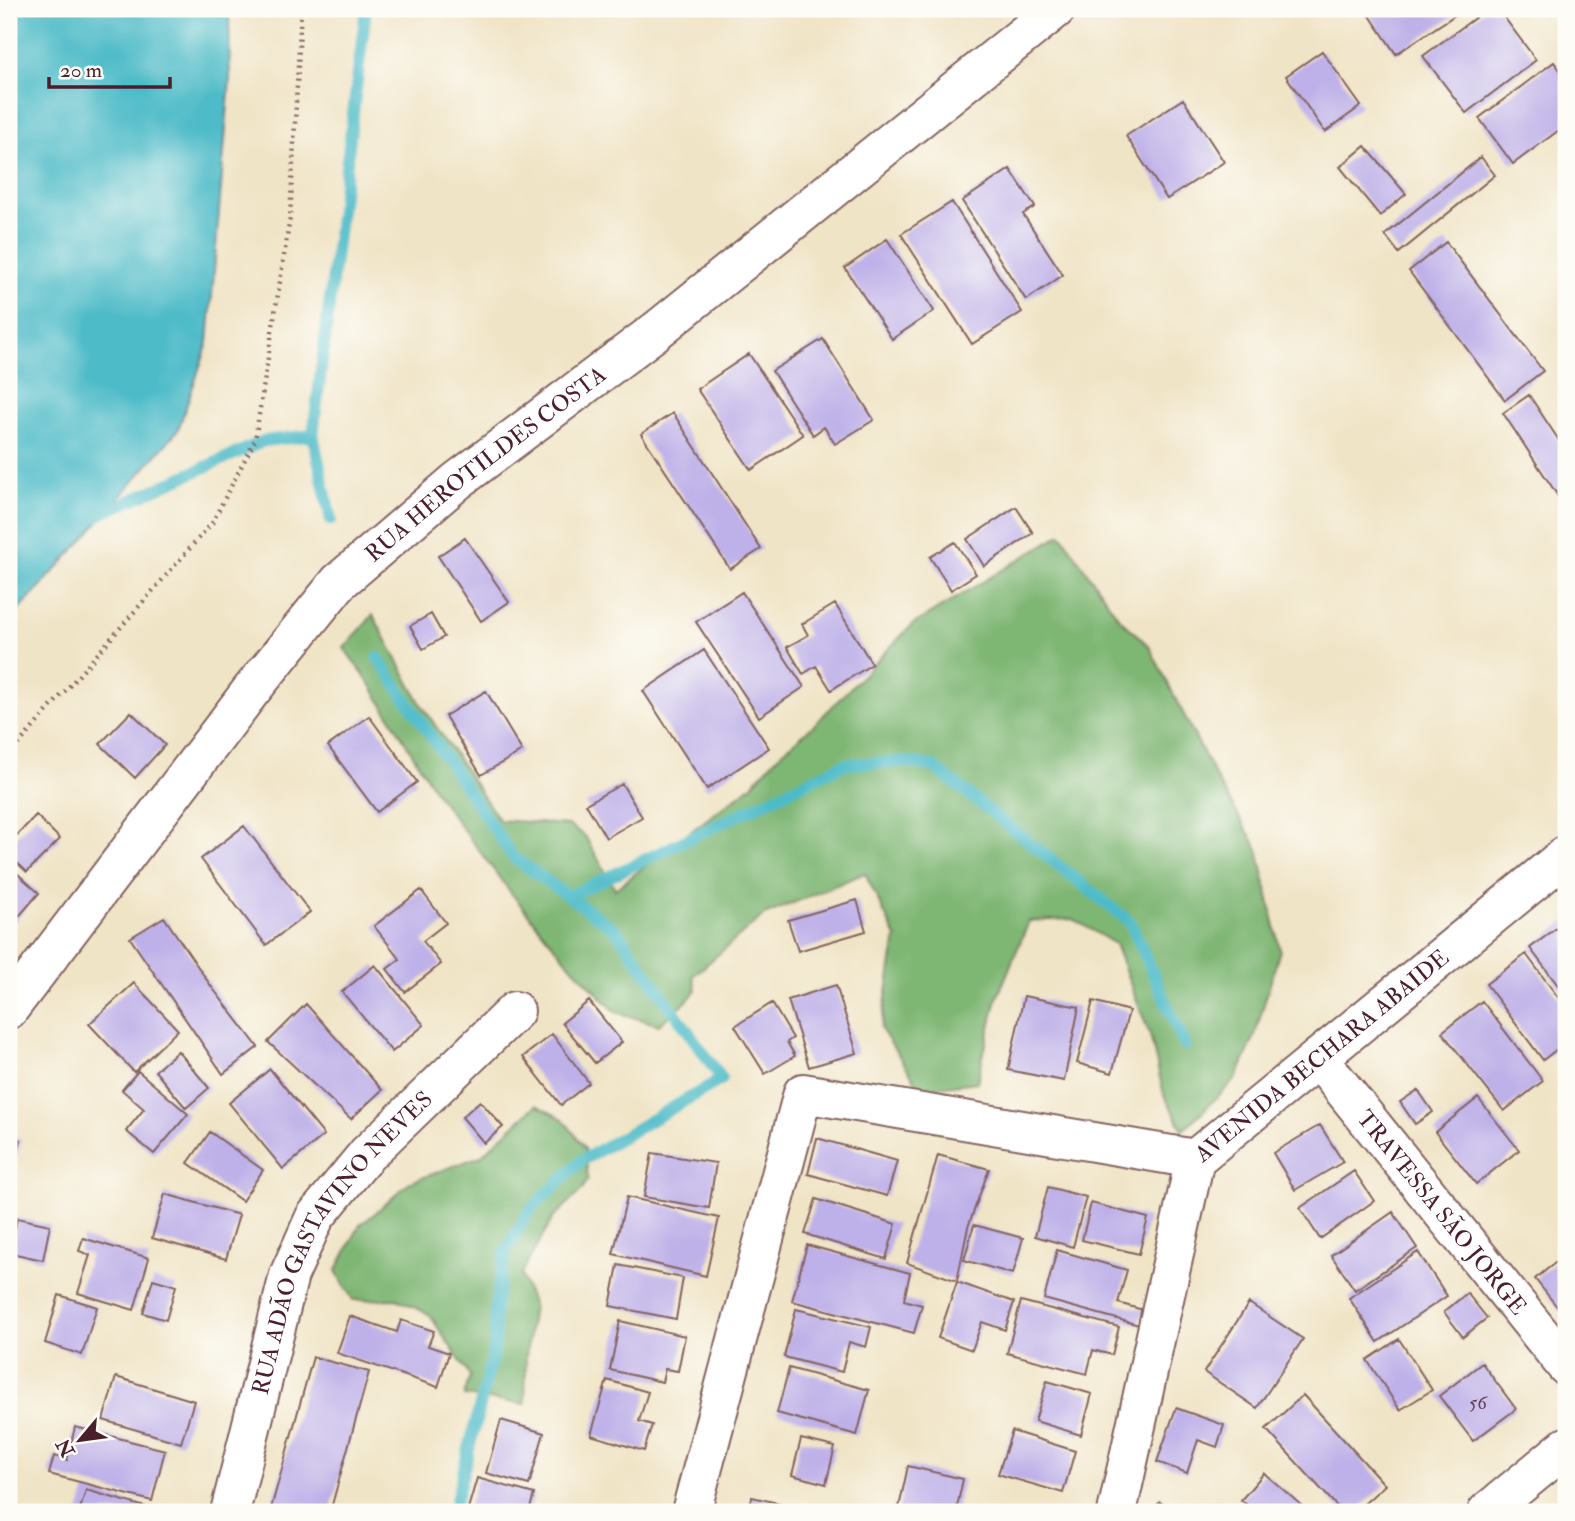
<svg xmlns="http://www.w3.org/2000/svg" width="1575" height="1521" viewBox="0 0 1575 1521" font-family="'IM FELL Double Pica',serif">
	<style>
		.forest { fill: #7eb673; stroke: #646a4f; stroke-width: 2 }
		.water { fill: #4ebbc8; stroke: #4c6d7a; stroke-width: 2 }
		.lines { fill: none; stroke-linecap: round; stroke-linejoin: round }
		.stream { stroke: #4ebbc8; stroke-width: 12 }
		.building { fill: #beb0e8 }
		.minor-casing { stroke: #846461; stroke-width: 42 }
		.path { stroke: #846461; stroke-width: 4.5; stroke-dasharray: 2 5; stroke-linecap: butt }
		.minor { stroke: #fff; stroke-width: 38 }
		.labels { text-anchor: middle; stroke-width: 6; stroke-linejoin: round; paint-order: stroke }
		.number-label { font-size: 19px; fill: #67435a }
		.street-label { font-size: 23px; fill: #4a1f2b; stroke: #fdfcf7 }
	</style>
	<rect width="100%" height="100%" fill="#fdfcf7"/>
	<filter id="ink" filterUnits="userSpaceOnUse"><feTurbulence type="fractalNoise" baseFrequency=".0143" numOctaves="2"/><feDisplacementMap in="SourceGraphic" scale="14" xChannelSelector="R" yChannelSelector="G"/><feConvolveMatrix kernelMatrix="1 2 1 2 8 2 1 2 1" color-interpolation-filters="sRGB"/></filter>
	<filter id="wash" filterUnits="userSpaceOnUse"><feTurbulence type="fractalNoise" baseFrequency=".00686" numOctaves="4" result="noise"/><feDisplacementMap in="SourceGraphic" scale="28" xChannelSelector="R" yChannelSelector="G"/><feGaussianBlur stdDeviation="1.57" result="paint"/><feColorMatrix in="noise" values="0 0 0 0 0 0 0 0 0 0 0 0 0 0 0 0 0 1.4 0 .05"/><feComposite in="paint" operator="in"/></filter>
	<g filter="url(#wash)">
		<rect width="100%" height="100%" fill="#f0e4c6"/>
		<path class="forest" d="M1061,534L1118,617L1149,646L1215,776L1258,849L1280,950L1254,1038L1236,1079L1183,1130L1164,1095L1150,1035L1115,944L1073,919L1029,921L997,998L977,1082L921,1089L881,1029L896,937L865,873L764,915L693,976L696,990L688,1000L659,1025L616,1012L574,969L542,931L511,893L438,796L370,684L344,648L373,615L421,704L499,820L568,825L585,836L615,889L752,785L778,756L816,723L912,625Z
			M536,1105L563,1119L585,1148L588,1179L582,1190L553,1218L521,1274L533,1306L526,1356L525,1404L464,1396L470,1376L429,1314L397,1299L353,1300L336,1271L360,1225L373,1215L410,1182L481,1156Z"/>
		<path class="water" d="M9,9H229L230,79L208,343L178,430L80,543L9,621Z"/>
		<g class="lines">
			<path class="stream" d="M96,517L100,514L264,441L313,435
				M331,520L313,435L366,9
				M378,658L513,857L616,930L722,1079L581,1161L530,1210L506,1250L495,1307V1346L453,1512
				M569,896L845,764L904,762L933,766L1130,922L1185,1045"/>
		</g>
		<g id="blocks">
			<path class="building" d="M1368,9H1464L1396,54L1366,10Z
				M1487,9H1498L1536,60L1466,113L1423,56Z
				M1322,51L1361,106L1325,132L1286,76Z
				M1554,62L1566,78V125L1513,164L1479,118Z
				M1183,99L1224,162L1167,199L1126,136Z
				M1365,146L1406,194L1380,216L1340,167Z
				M1481,157L1495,175L1399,253L1385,235Z
				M1010,169L1035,207L1023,214L1063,275L1026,300L962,201Z
				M952,202L1022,312L972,344L901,234Z
				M887,239L934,311L892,339L845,268Z
				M1446,242L1543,371L1505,400L1409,271Z
				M823,339L874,420L835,444L824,427L813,435L772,371Z
				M749,354L803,435L751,470L697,389Z
				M1529,395L1566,451V508L1503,413Z
				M673,413L761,549L730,569L641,434Z
				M1016,507L1033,533L984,566L967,539Z
				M465,538L509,602L481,621L438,556Z
				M955,542L976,574L951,590L930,557Z
				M742,592L804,687L759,717L696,622Z
				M835,604L872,664L831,690L816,666L803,674L787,647L808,635L802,624Z
				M431,614L444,637L423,649L410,626Z
				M704,650L769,748L707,789L643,691Z
				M486,691L522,751L481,775L445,716Z
				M131,712L165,745L135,778L100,744Z
				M369,716L417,782L377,812L328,746Z
				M622,784L642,817L606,838L586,804Z
				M36,815L60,839L27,872L9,855V844Z
				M244,826L310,912L266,945L201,859Z
				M9,866L39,893L9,928Z
				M421,890L446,923L423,941L441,964L405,992L387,969L400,959L374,926Z
				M857,900L866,931L798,951L788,920Z
				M164,917L211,986L258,1047L223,1074L130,938Z
				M1566,921V996L1530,948Z
				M1526,954L1566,1008V1042L1543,1060L1486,984Z
				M375,965L424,1025L392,1052L342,992Z
				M134,983L178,1030L134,1072L89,1024Z
				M836,985L857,1053L809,1067L788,1000Z
				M1024,996L1079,1007L1064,1081L1008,1070Z
				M589,1001L622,1042L595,1063L562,1023Z
				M1093,1001L1129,1011L1112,1073L1077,1063Z
				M1482,1001L1543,1081L1504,1111L1442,1032Z
				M772,1003L793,1038L787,1042L795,1056L765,1074L735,1026Z
				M306,1004L382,1090L351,1119L268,1042Z
				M552,1034L589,1083L561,1105L523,1057Z
				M178,1051L209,1088L186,1108L155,1071Z
				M270,1069L324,1135L283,1169L229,1103Z
				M138,1071L188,1114L154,1154L126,1131L144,1109L122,1090Z
				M1418,1090L1433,1112L1415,1124L1400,1102Z
				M1478,1098L1519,1150L1476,1184L1435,1132Z
				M480,1101L503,1127L484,1143L462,1117Z
				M1320,1125L1343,1162L1295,1190L1273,1153Z
				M210,1132L263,1170L242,1201L188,1163Z
				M9,1136L21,1140L10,1181H9Z
				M817,1138L897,1161L887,1196L808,1174Z
				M652,1153L716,1163L709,1208L644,1197Z
				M938,1155L989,1169L968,1227L957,1281L907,1263Z
				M1354,1171L1374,1201L1320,1239L1300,1208Z
				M1048,1187L1086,1197L1073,1247L1035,1236Z
				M165,1194L239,1215L226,1259L152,1238Z
				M627,1197L719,1218L706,1276L613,1254Z
				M816,1199L896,1224L886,1259L805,1234Z
				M1091,1203L1148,1218L1139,1254L1082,1240Z
				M1393,1212L1417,1248L1355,1290L1331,1255Z
				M9,1217L14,1218L10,1236L9,1235Z
				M17,1218L50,1225L43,1260L11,1253Z
				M974,1225L1023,1238L1013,1274L964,1260Z
				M83,1238L149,1258L134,1310L78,1293L90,1255L79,1251Z
				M807,1245L910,1273L904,1300L922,1305L914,1333L792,1301Z
				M1057,1250L1127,1270L1118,1303L1143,1310L1139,1325L1044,1299Z
				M1418,1252L1447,1296L1378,1342L1349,1298Z
				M1566,1254V1318L1535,1279Z
				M618,1265L683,1278L676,1319L610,1306Z
				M153,1279L176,1286L166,1320L143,1313Z
				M957,1282L1014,1302L1005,1330L982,1322L972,1350L938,1338Z
				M1467,1293L1487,1318L1463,1337L1444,1312Z
				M59,1295L97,1307L82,1355L45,1343Z
				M1021,1301L1119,1327L1112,1355L1093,1350L1087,1374L1007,1353Z
				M1249,1303L1303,1339L1257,1408L1204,1372Z
				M796,1309L871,1327L866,1347L849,1342L842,1372L784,1357Z
				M350,1316L397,1332L401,1320L434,1331L428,1346L449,1353L438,1387L337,1353Z
				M620,1321L685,1336L678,1371L665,1369L662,1382L610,1370Z
				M1399,1339L1432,1390L1400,1410L1367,1360Z
				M313,1357L369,1372L330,1512H270Z
				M1482,1363L1516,1409L1473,1441L1439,1396Z
				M789,1368L869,1390L857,1435L777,1413Z
				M116,1377L194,1401L181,1443L103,1420Z
				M607,1380L648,1392L639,1421L652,1425L644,1451L591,1435Z
				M1047,1381L1092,1394L1081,1435L1035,1421Z
				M1303,1395L1385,1485L1355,1512H1342L1266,1429Z
				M1176,1408L1224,1425L1217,1447L1198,1440L1187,1473L1157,1462Z
				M501,1420L544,1433L529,1485L486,1473Z
				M75,1427L165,1450L152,1501L49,1474L54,1456L67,1460Z
				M1012,1431L1075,1451L1063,1493L998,1474Z
				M801,1439L835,1447L826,1484L792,1475Z
				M908,1466L963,1479L956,1512H898Z
				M1264,1473L1309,1512H1255L1241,1500Z
				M477,1478L534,1494L529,1512H467Z
				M86,1490L156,1510V1512H79Z
				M752,1497L813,1511L812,1512H749Z
				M1160,1502L1172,1512H1151Z"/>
		</g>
	</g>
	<g filter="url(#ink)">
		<use href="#blocks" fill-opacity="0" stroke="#846461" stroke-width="2"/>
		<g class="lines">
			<defs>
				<g id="minor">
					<path id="s1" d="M9,1009L250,692L339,582L457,481L656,331L1056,9"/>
					<path id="s2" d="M1318,1058L1566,1366"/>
					<path id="s3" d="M230,1512L289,1275L315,1217L367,1154L515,1011"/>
					<path d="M691,1512L803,1093L1195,1159"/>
					<path id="s4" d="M1117,1512L1195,1159L1566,855"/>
					<path d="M1487,1512L1566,1447"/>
				</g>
			</defs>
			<use href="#minor" class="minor-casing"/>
			<path class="path" d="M9,755L212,523L255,440L290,218L301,9"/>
			<use href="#minor" class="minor"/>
		</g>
	</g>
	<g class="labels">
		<g class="number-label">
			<text x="1478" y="1409">56</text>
		</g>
		<g class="street-label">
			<text dy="8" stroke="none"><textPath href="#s1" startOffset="728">RUA HEROTILDES COSTA</textPath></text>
			<text dy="8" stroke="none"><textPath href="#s4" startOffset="525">AVENIDA BECHARA ABAIDE</textPath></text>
			<text dy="8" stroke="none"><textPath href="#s2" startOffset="198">TRAVESSA SÃO JORGE</textPath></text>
			<text dy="8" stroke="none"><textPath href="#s3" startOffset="298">RUA ADÃO GASTAVINO NEVES</textPath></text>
		</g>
	</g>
	<rect width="1575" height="1521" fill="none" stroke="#fdfcf7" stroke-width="35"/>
	<g transform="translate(80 1440) rotate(241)" stroke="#fdfcf7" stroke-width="5" paint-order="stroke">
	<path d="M0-5L12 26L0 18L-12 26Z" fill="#4a1f2b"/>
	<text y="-10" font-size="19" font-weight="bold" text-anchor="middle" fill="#4a1f2b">N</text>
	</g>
	<path d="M49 77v10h121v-10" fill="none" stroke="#4a1f2b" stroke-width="3.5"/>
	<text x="60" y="77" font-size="21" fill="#4a1f2b" stroke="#fdfcf7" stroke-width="5" paint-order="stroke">20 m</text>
</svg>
